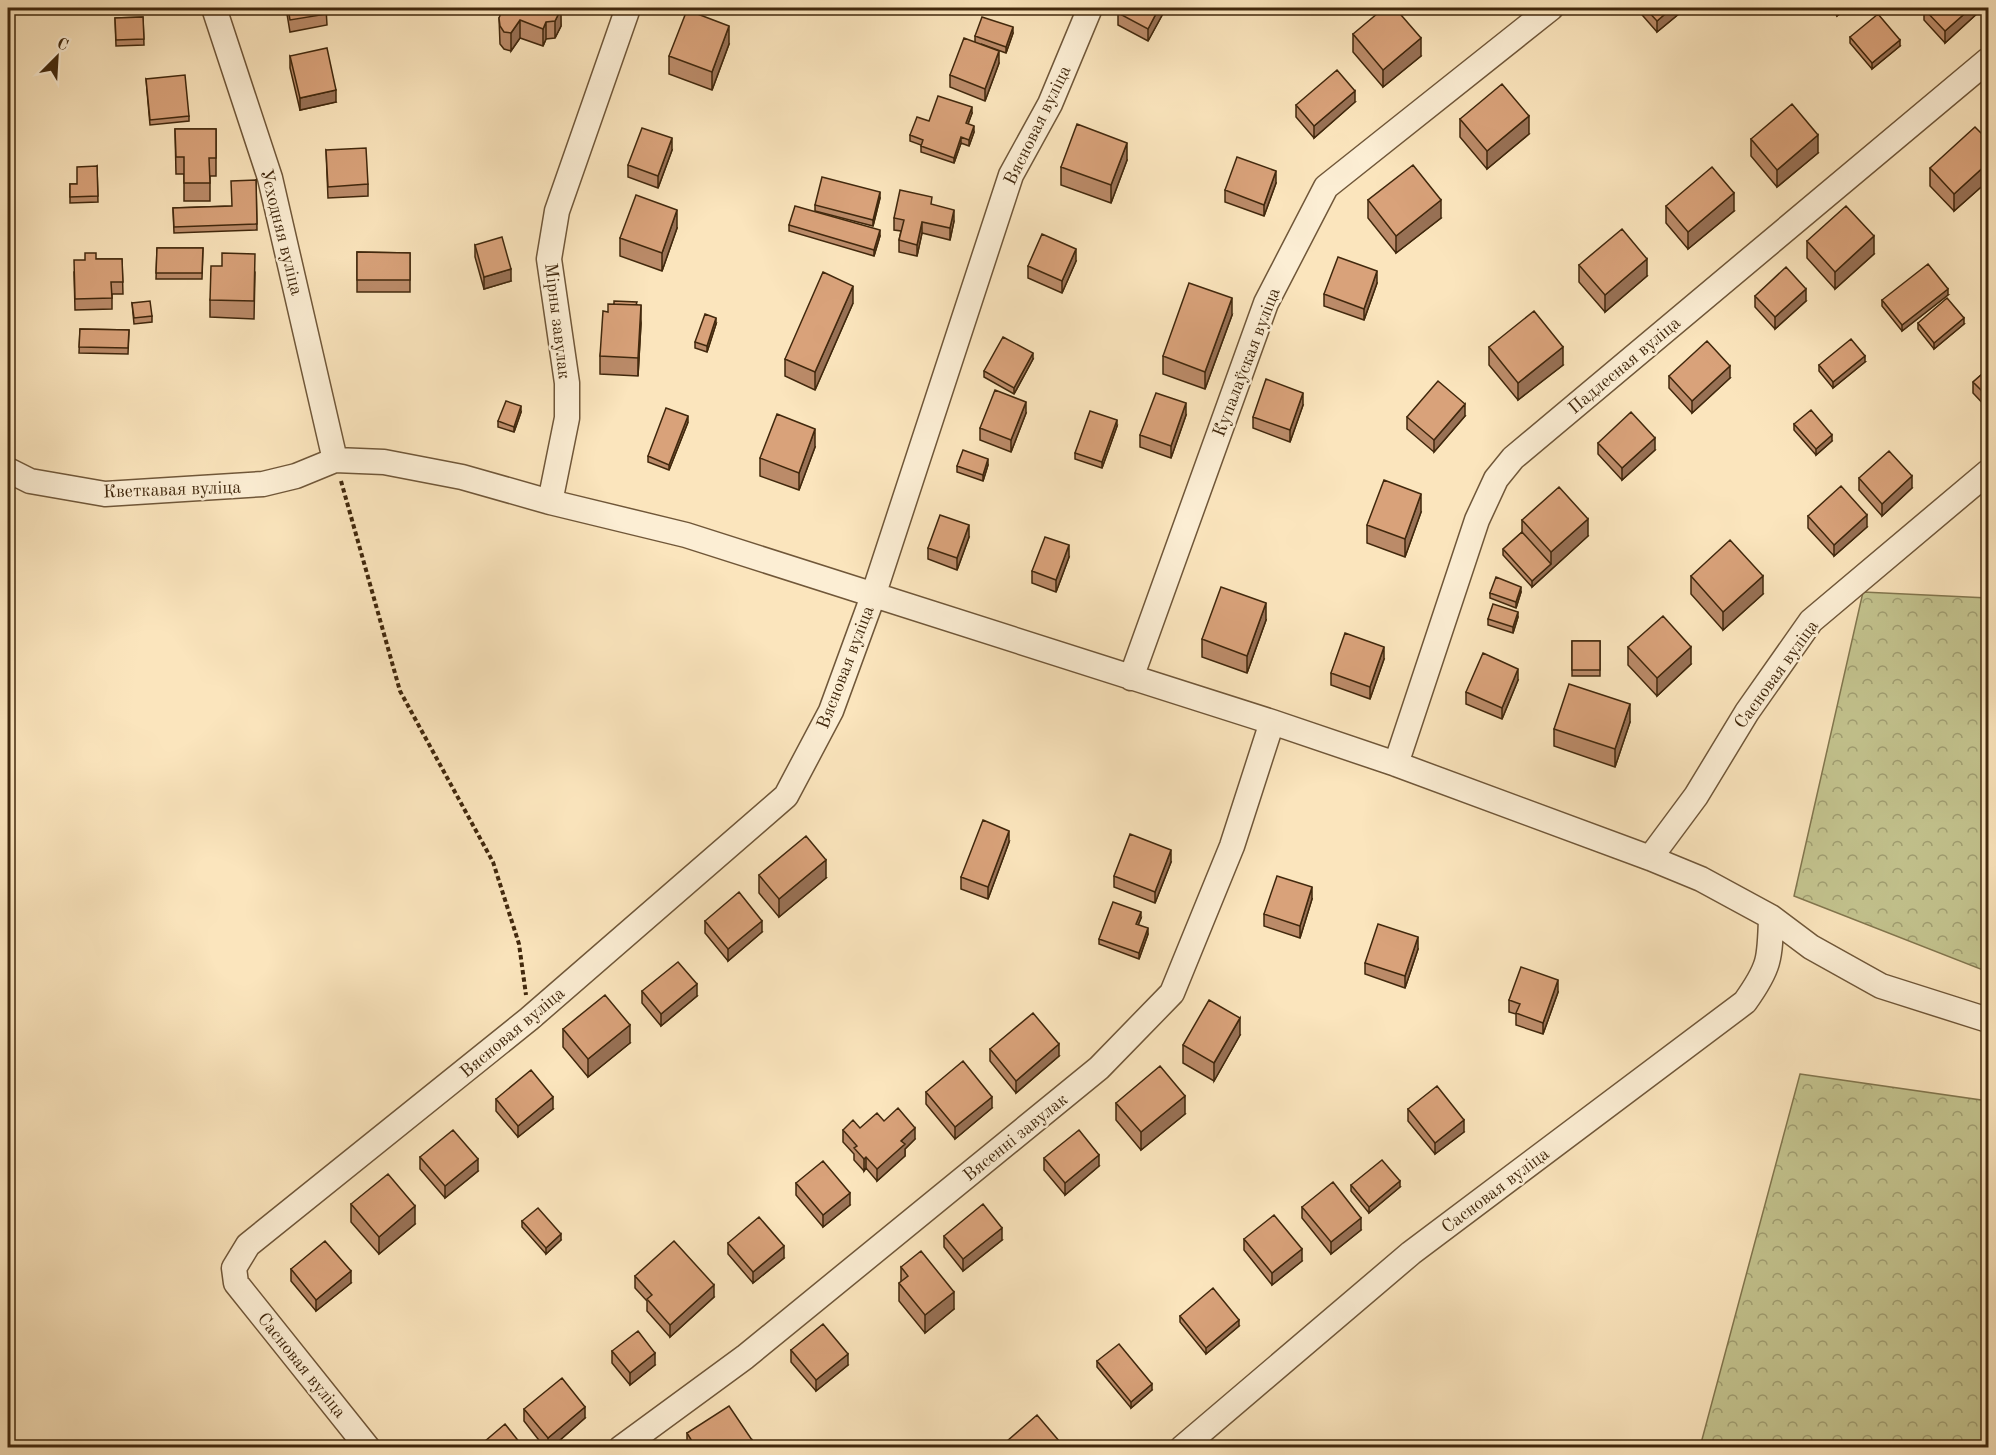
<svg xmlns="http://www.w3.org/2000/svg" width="1996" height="1455" viewBox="0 0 1996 1455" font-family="'Old Standard TT',serif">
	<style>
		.forest { fill: url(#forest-crowns); stroke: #82764e; stroke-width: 1.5 }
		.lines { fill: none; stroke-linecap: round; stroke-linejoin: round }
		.minor-casing { stroke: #705739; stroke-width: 27 }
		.path { stroke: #41280d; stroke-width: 4; stroke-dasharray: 4.5 3; stroke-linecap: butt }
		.minor { stroke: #fceed4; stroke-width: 24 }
		.wall { fill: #bb8b69; stroke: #41280d; stroke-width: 1.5 }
		.shaded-wall { fill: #987155; stroke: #41280d; stroke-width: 1.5 }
		.building { fill: #d9a27a; stroke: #41280d; stroke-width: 1.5 }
		.labels { text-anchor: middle; stroke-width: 5; stroke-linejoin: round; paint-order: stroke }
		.street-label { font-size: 18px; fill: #41280d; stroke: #fceed4 }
	</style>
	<defs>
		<pattern id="forest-crowns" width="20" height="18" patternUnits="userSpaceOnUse" patternTransform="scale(1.5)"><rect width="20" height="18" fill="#c3c38e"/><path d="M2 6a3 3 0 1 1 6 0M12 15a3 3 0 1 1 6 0" fill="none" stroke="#a09e72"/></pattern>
	</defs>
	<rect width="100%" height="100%" fill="#fbe5bd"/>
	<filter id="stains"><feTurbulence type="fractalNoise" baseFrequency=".00333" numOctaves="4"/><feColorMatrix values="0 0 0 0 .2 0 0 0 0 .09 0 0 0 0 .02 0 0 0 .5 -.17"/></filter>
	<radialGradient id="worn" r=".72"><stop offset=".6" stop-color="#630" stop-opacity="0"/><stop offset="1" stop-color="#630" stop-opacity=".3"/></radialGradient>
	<path class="forest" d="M1863,592L1988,598V972L1794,896Z
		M1800,1074L1988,1101V1447H1700Z"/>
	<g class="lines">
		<defs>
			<path id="minor" d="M214,8L270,178L335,460
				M8,470L30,481L105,494L263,484L296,476L335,460L384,462L462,477L550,502L686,535L1272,722L1396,764L1650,858L1701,879L1771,917L1811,947L1881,986L1988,1020
				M550,502L567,418V383L549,259L557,211L628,8
				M1131,678L1266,303L1326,187L1551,8
				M1396,764L1477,520L1496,479L1513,458L1988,60
				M1650,858L1696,796L1747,712L1811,621L1988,472
				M368,1448L236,1283L234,1268L248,1245L529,1019L786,796L831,711L873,596L1011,175L1050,104L1090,8
				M621,1448L745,1357L1099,1068L1172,993L1232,846L1272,722
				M1182,1448L1411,1253L1745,1002C1770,967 1770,959 1771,917"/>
		</defs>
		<use href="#minor" class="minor-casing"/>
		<path class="path" d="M341,481L400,691L493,862L519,944L526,995"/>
		<use href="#minor" class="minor"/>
	</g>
	<path class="wall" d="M286,8H326L327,25L290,32Z
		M560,8L561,26L555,38L546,39L543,46L520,38L511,51L504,49L500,44L499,18Z
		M1166,8L1148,41L1118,25V13Z
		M1476,8H1488L1481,13Z
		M1636,8H1686L1657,32Z
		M1831,8H1847L1837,16Z
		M1981,8V10L1945,43L1924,20V9Z
		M143,17L144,45L116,46L115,18Z
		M1013,33L1006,53L981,44L999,63L985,101L950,87V75L975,42V36Z
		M1353,34L1421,56L1383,87L1353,52Z
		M1850,37L1900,46L1872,69L1850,43Z
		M729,44L712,90L669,74V56Z
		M290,56L336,102L300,110L290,68Z
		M146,79L189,116V121L150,125Z
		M1355,102L1314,138L1296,117V105Z
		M972,113L968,124L974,132L969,146L961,143L954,163L921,152V145L910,141V135L929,121Z
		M1460,119L1529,134L1487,169L1460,137Z
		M175,129H216V176H210V201H184V174H176Z
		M1751,139L1818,153L1777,187L1751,156Z
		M1989,141V180L1954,211L1930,186V168Z
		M326,150L368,184V196L328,198Z
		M672,150L658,188L628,177V165Z
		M1127,160L1111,203L1061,185V167Z
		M8,162H13L14,213H8Z
		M97,166L98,202L70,203V184H77Z
		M256,180L257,230L174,233L173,208L232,206Z
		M1276,183L1264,216L1225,202V190Z
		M880,198L873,226L815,211V205Z
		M1368,200L1441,218L1396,253L1368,218Z
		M932,205L954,221L950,240L922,233L917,256L899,252V240L901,231L894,230V218Z
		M1666,206L1734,211L1688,249L1666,223Z
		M1989,224V239L1984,234V228Z
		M789,225L880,236L874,256L789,231Z
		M677,228L662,271L620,256V238Z
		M1807,241L1874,254L1835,289L1807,258Z
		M475,245L511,281L484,289L475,257Z
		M157,248H203L202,279H156Z
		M357,252L410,253V292H357Z
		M96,259H122L123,294H112V309L75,310L74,272Z
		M1076,261L1062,293L1028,278V266Z
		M1579,265L1647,276L1605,312L1579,282Z
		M222,266L255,272L254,319L210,317V300Z
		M1377,283L1364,320L1324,306V294Z
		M1948,295L1902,331L1882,306V300Z
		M1755,296L1806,301L1775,329L1755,307Z
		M132,303L152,316V322L134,324Z
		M853,303L815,390L785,376V359Z
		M637,305L641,323L638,376L600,374V356L608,312Z
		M1232,315L1205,389L1163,374V356Z
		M1918,323L1964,324L1934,349L1918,329Z
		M716,324L707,352L695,348V342Z
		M80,329L129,330L128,354L79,353Z
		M1489,347L1563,365L1518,400L1489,365Z
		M1033,359L1014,394L984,377V371Z
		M1865,362L1833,388L1819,371V365Z
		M1989,368V410L1973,393V382Z
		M1669,376L1730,378L1692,413L1669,388Z
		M1303,405L1290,442L1253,428V417Z
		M521,412L514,432L498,427V421Z
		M1026,413L1011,452L980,440V428Z
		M1186,415L1171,458L1140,447V435Z
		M1465,416L1434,452L1407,429V417Z
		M688,422L669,470L648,462V456Z
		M1794,424L1832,441L1816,455L1794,430Z
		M1117,426L1102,468L1075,459V453Z
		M1598,443L1655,450L1622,480L1598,454Z
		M815,447L799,490L760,476V458Z
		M988,465L983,481L957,472V466Z
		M1859,478L1912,488L1882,516L1859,490Z
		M1421,512L1405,557L1367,543V525Z
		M1808,516L1867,527L1834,556L1808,528Z
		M1522,520L1588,536L1532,587L1503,555V549L1522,532Z
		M969,537L957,570L928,559V548Z
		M1069,557L1056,592L1032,583V571Z
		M1691,576L1763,594L1723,630L1691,594Z
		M1521,592L1516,608L1490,598V593Z
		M1518,617L1513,633L1488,625V619Z
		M1266,620L1247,673L1202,657V639Z
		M1572,641H1600V676H1572Z
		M1628,647L1691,664L1657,696L1628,665Z
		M1384,659L1370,699L1331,685V673Z
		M1518,680L1502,719L1466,704V692Z
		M1630,722L1615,767L1554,746V729Z
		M1009,842L988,899L961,889V877Z
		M1171,862L1155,903L1114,887V876Z
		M759,875L826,878L779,917L759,893Z
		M1312,899L1300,938L1264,926V914Z
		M1141,918L1138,925L1148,934L1139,959L1099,944V939Z
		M705,921L762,932L728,961L705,933Z
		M1418,949L1405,988L1365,974V963Z
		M642,991L697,996L661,1026L642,1003Z
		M1558,992L1543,1034L1516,1025V1014L1509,1012V1000Z
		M563,1029L630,1043L588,1077L563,1047Z
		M1240,1035L1214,1081L1183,1063V1045Z
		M990,1049L1059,1056L1016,1093L990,1061Z
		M926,1092L992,1108L955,1139L926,1104Z
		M496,1099L553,1109L518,1137L496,1111Z
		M1116,1103L1185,1114L1141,1150L1116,1120Z
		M1408,1109L1464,1132L1435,1154L1408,1121Z
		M884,1121L915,1139L905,1149V1156L877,1181L866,1168L864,1171L854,1160V1154L843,1142V1130L860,1128Z
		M420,1157L478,1171L445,1198L420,1169Z
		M1044,1158L1099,1166L1065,1195L1044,1170Z
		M796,1183L850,1205L823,1227L796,1195Z
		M1351,1185L1400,1187L1369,1213L1351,1191Z
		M351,1204L415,1224L379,1254L351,1222Z
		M1302,1207L1361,1230L1331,1254L1302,1218Z
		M522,1221L561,1240L546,1254L522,1227Z
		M944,1236L1002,1240L963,1271L944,1247Z
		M1244,1239L1302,1261L1272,1285L1244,1250Z
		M728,1243L784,1258L753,1283L728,1254Z
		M901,1267L954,1309L925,1333L899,1301V1283L901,1282Z
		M291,1269L351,1283L316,1311L291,1281Z
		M635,1276L714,1297L670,1337L647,1311V1301L635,1288Z
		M1180,1316L1239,1326L1206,1354L1180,1322Z
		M791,1350L848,1365L816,1391L791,1362Z
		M612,1351L655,1365L630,1385L612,1363Z
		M1097,1361L1152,1390L1131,1408L1097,1367Z
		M524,1409L585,1418L551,1448H545L524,1421Z
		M687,1433L752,1448H689L687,1445Z"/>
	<path class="shaded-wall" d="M1159,8H1166L1148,41V29Z
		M1481,8H1488L1481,13Z
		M1672,8H1686L1657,32V21Z
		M1840,8H1847L1837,16V10Z
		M1971,8H1981V10L1945,43V31Z
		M561,9V26L555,38V21Z
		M520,20V38L511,51V33Z
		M546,22V39L543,46V29Z
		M729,26V44L712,90V72Z
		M1013,27V33L1006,53V47Z
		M1421,38V56L1383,87V70Z
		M1900,40V46L1872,69V63Z
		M999,51V63L985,101V89Z
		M336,90V102L300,110V98Z
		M1355,91V102L1314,138V126Z
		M972,107V113L966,129V123Z
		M1529,116V134L1487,169V151Z
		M974,126V132L969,146V140Z
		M1818,135V153L1777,187V170Z
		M961,137V143L954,163V158Z
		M672,138V150L658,188V176Z
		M1127,143V160L1111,203V185Z
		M1989,162V180L1954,211V194Z
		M1276,171V183L1264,216V205Z
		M880,192V198L873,226V220Z
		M1734,193V211L1688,249V232Z
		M1441,200V218L1396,253V236Z
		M677,210V228L662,271V253Z
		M954,210V221L950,240V228Z
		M922,222V233L917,256V245Z
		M880,230V236L874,256V250Z
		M1874,236V254L1835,289V272Z
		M1076,249V261L1062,293V281Z
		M1647,259V276L1605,312V295Z
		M511,269V281L484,289V277Z
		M1377,271V283L1364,320V309Z
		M853,286V303L815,390V372Z
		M1806,289V301L1775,329V317Z
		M1948,289V295L1902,331V325Z
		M1232,298V315L1205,389V372Z
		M641,305V323L638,376V358Z
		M716,318V324L707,352V346Z
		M1964,318V324L1934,349V343Z
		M1563,347V365L1518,400V383Z
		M1033,353V359L1014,394V388Z
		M1865,356V362L1833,388V382Z
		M1730,366V378L1692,413V401Z
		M1303,393V405L1290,442V430Z
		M1026,402V413L1011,452V440Z
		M1186,403V415L1171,458V446Z
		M1465,404V416L1434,452V440Z
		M521,406V412L514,432V427Z
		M688,416V422L669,470V465Z
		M1117,420V426L1102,468V462Z
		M815,429V447L799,490V473Z
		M1832,435V441L1816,455V449Z
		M1655,438V450L1622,480V468Z
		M988,459V465L983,481V475Z
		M1912,476V488L1882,516V504Z
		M1421,494V512L1405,557V539Z
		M1867,515V527L1834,556V545Z
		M1588,519V536L1532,587V581L1551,564V552Z
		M969,525V537L957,570V558Z
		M1069,545V557L1056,592V580Z
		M1763,576V594L1723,630V612Z
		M1521,587V592L1516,608V602Z
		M1266,603V620L1247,673V656Z
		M1518,612V617L1513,633V627Z
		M1384,647V659L1370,699V687Z
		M1691,647V664L1657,696V678Z
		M1518,669V680L1502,719V708Z
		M1630,704V722L1615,767V749Z
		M1009,831V842L988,899V887Z
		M1171,850V862L1155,903V892Z
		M826,860V878L779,917V899Z
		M1312,887V899L1300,938V926Z
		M1141,912V918L1136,930V924Z
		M762,921V932L728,961V949Z
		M1148,928V934L1139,959V953Z
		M1418,937V949L1405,988V976Z
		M1558,980V992L1543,1034V1023Z
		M697,984V996L661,1026V1014Z
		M1240,1018V1035L1214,1081V1063Z
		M630,1025V1043L588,1077V1059Z
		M1059,1044V1056L1016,1093V1081Z
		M1185,1096V1114L1141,1150V1132Z
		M553,1097V1109L518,1137V1126Z
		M992,1097V1108L955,1139V1127Z
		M1464,1120V1132L1435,1154V1143Z
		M915,1128V1139L905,1149V1156L877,1181V1169L901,1141Z
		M1099,1155V1166L1065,1195V1183Z
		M866,1157V1168L864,1171V1159Z
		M478,1159V1171L445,1198V1186Z
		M1400,1181V1187L1369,1213V1207Z
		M850,1193V1205L823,1227V1215Z
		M415,1206V1224L379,1254V1237Z
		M1361,1218V1230L1331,1254V1242Z
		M1002,1228V1240L963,1271V1259Z
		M561,1234V1240L546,1254V1248Z
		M784,1246V1258L753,1283V1272Z
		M1302,1249V1261L1272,1285V1273Z
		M351,1271V1283L316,1311V1300Z
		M714,1285V1297L670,1337V1325Z
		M954,1292V1309L925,1333V1315Z
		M1239,1320V1326L1206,1354V1348Z
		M655,1353V1365L630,1385V1373Z
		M848,1354V1365L816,1391V1380Z
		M1152,1384V1390L1131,1408V1402Z
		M585,1407V1418L551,1448H548V1438Z
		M752,1440V1448H740Z
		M1060,1442V1448H1054Z"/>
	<path class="building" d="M288,8H326L327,14L290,20Z
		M503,8H560L561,9L555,21L546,22L543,29L520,20L511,33L504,32L500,26L499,18Z
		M1121,8H1159L1148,29L1118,13Z
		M1384,8H1395L1421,38L1383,70L1353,34Z
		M1645,8H1672L1657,21Z
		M1926,8H1971L1945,31L1924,9Z
		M687,10L729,26L712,72L669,56Z
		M1878,14L1900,40L1872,63L1850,37Z
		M143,17L144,39L116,40L115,18Z
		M982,17L1013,27L1006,47L975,36Z
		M964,38L999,51L985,89L950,75Z
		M327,48L336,90L300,98L290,56Z
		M1337,70L1355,91L1314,126L1296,105Z
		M185,75L189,116L150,120L146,79Z
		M1502,84L1529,116L1487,151L1460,119Z
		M938,96L972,107L966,123L974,126L969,140L961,137L954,158L921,146L923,140L910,135L917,117L929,121Z
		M1792,104L1818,135L1777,170L1751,139Z
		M1077,124L1127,143L1111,185L1061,167Z
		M1975,127L1989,141V162L1954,194L1930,168Z
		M642,128L672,138L658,176L628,165Z
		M175,129H216V158H209L210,183H184V157H176Z
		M366,148L368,184L328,187L326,150Z
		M1237,157L1276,171L1264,205L1225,190Z
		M8,162H13L14,201H8Z
		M1413,165L1441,200L1396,236L1368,200Z
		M97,166L98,196L70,197V184H77V167Z
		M1712,167L1734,193L1688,232L1666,206Z
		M822,177L880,192L873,220L815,205Z
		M256,180L257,224L174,227L173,208L232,206L231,181Z
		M900,190L932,197L931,204L954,210L950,228L922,222L917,245L899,240L904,220L894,218Z
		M636,195L677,210L662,253L620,238Z
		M795,206L880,230L874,250L789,225Z
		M1846,206L1874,236L1835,272L1807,241Z
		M1989,224V233L1984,228Z
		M1622,229L1647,259L1605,295L1579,265Z
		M1042,234L1076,249L1062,281L1028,266Z
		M502,237L511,269L484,277L475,245Z
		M157,248H203L202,273H156Z
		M357,252L410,253V280H357Z
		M85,253H96V259H122L123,282H111L112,298L75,299L74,260H85Z
		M222,253L255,254L254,301L210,300L211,266H222Z
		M1338,257L1377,271L1364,309L1324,294Z
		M1928,264L1948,289L1902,325L1882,300Z
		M1786,267L1806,289L1775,317L1755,296Z
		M823,272L853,286L815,372L785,359Z
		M1189,283L1232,298L1205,372L1163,356Z
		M1947,298L1964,318L1934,343L1918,323Z
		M150,301L152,316L134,318L132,303Z
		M614,301L637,302L636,305L614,304Z
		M608,304L641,305L638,358L600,356L603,311L608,312Z
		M1534,311L1563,347L1518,383L1489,347Z
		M705,314L716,318L707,346L695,342Z
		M80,329L129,330L128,348L79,347Z
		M1003,337L1033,353L1014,388L984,371Z
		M1851,339L1865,356L1833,382L1819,365Z
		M1707,341L1730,366L1692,401L1669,376Z
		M1989,368V398L1973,382Z
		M1266,379L1303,393L1290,430L1253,417Z
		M1438,381L1465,404L1434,440L1407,417Z
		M995,390L1026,402L1011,440L980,428Z
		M1156,393L1186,403L1171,446L1140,435Z
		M506,401L521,406L514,427L498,421Z
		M666,408L688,416L669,465L648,456Z
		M1811,410L1832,435L1816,449L1794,424Z
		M1090,411L1117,420L1102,462L1075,453Z
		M1631,412L1655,438L1622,468L1598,443Z
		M777,414L815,429L799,473L760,458Z
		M963,450L988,459L983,475L957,466Z
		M1889,451L1912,476L1882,504L1859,478Z
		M1384,480L1421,494L1405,539L1367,525Z
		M1841,486L1867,515L1834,545L1808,516Z
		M1559,487L1588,519L1551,552L1522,520Z
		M940,515L969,525L957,558L928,548Z
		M1522,532L1551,564L1532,581L1503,549Z
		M1045,537L1069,545L1056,580L1032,571Z
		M1730,540L1763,576L1723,612L1691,576Z
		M1496,577L1521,587L1516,602L1490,593Z
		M1221,587L1266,603L1247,656L1202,639Z
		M1493,604L1518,612L1513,627L1488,619Z
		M1663,616L1691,647L1657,678L1628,647Z
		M1345,633L1384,647L1370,687L1331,673Z
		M1572,641H1600V670H1572Z
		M1483,653L1518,669L1502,708L1466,692Z
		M1569,684L1630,704L1615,749L1554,729Z
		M983,820L1009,831L988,887L961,877Z
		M1130,834L1171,850L1155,892L1114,876Z
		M806,836L826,860L779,899L759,875Z
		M1277,876L1312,887L1300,926L1264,914Z
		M739,892L762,921L728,949L705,921Z
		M1113,902L1141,912L1136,924L1148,928L1139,953L1099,939Z
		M1378,924L1418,937L1405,976L1365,963Z
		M678,962L697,984L661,1014L642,991Z
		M1521,967L1558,980L1543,1023L1516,1013L1520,1004L1509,1000Z
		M605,995L630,1025L588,1059L563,1029Z
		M1209,1000L1240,1018L1214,1063L1183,1045Z
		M1033,1013L1059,1044L1016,1081L990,1049Z
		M963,1061L992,1097L955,1127L926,1092Z
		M1160,1066L1185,1096L1141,1132L1116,1103Z
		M531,1070L553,1097L518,1126L496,1099Z
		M1437,1086L1464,1120L1435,1143L1408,1109Z
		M898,1108L915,1128L901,1141L905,1144L877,1169L866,1157L864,1159L854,1148L857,1146L843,1130L853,1120L860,1128L877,1113L884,1121Z
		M453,1130L478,1159L445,1186L420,1157Z
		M1079,1130L1099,1155L1065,1183L1044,1158Z
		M1382,1160L1400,1181L1369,1207L1351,1185Z
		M823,1161L850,1193L823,1215L796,1183Z
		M388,1174L415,1206L379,1237L351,1204Z
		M1333,1182L1361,1218L1331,1242L1302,1207Z
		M983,1204L1002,1228L963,1259L944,1236Z
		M538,1208L561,1234L546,1248L522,1221Z
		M1274,1215L1302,1249L1272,1273L1244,1239Z
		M759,1217L784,1246L753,1272L728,1243Z
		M325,1241L351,1271L316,1300L291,1269Z
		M674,1241L714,1285L670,1325L647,1299L652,1295L635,1276Z
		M921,1251L954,1292L925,1315L899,1283L908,1276L901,1267Z
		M1213,1288L1239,1320L1206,1348L1180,1316Z
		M823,1324L848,1354L816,1380L791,1350Z
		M638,1331L655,1353L630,1373L612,1351Z
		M1119,1344L1152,1384L1131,1402L1097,1361Z
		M562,1378L585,1407L548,1438L524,1409Z
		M729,1406L752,1440L740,1448H696L687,1433Z
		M1037,1415L1060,1442L1054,1448H999Z
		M505,1424L524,1448H477Z
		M821,1443L825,1448H815Z"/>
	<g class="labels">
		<g class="street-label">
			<text transform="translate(1037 125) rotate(-64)" y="6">Вясновая вуліца</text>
			<text transform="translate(282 232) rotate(76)" y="6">Усходняя вуліца</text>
			<text transform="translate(558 321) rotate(83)" y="6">Мірны завулак</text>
			<text transform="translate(1246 362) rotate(-69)" y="6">Купалаўская вуліца</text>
			<text transform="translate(1624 365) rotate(-40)" y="6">Падлесная вуліца</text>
			<text transform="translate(172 489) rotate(-2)" y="6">Кветкавая вуліца</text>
			<text transform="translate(845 667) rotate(-69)" y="6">Вясновая вуліца</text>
			<text transform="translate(1776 674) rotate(-54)" y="6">Сасновая вуліца</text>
			<text transform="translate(512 1032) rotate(-40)" y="6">Вясновая вуліца</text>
			<text transform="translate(1015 1137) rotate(-39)" y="6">Вясенні завулак</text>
			<text transform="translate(1495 1190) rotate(-37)" y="6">Сасновая вуліца</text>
			<text transform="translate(302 1365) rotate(51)" y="6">Сасновая вуліца</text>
		</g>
	</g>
	<rect width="1996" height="1455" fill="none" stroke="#fbe5bd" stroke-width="30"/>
	<rect x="9" y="9" width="1978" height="1437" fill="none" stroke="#41280d" stroke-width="3"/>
	<rect x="15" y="15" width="1966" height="1425" fill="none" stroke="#41280d" stroke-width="1.5"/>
	<g transform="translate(57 57) rotate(24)" stroke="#fceed4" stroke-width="4.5" paint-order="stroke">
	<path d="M0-4.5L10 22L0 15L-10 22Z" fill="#41280d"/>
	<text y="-9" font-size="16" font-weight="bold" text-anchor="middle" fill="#41280d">С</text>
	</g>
	<rect width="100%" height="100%" filter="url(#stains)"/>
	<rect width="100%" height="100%" fill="url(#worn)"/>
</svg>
